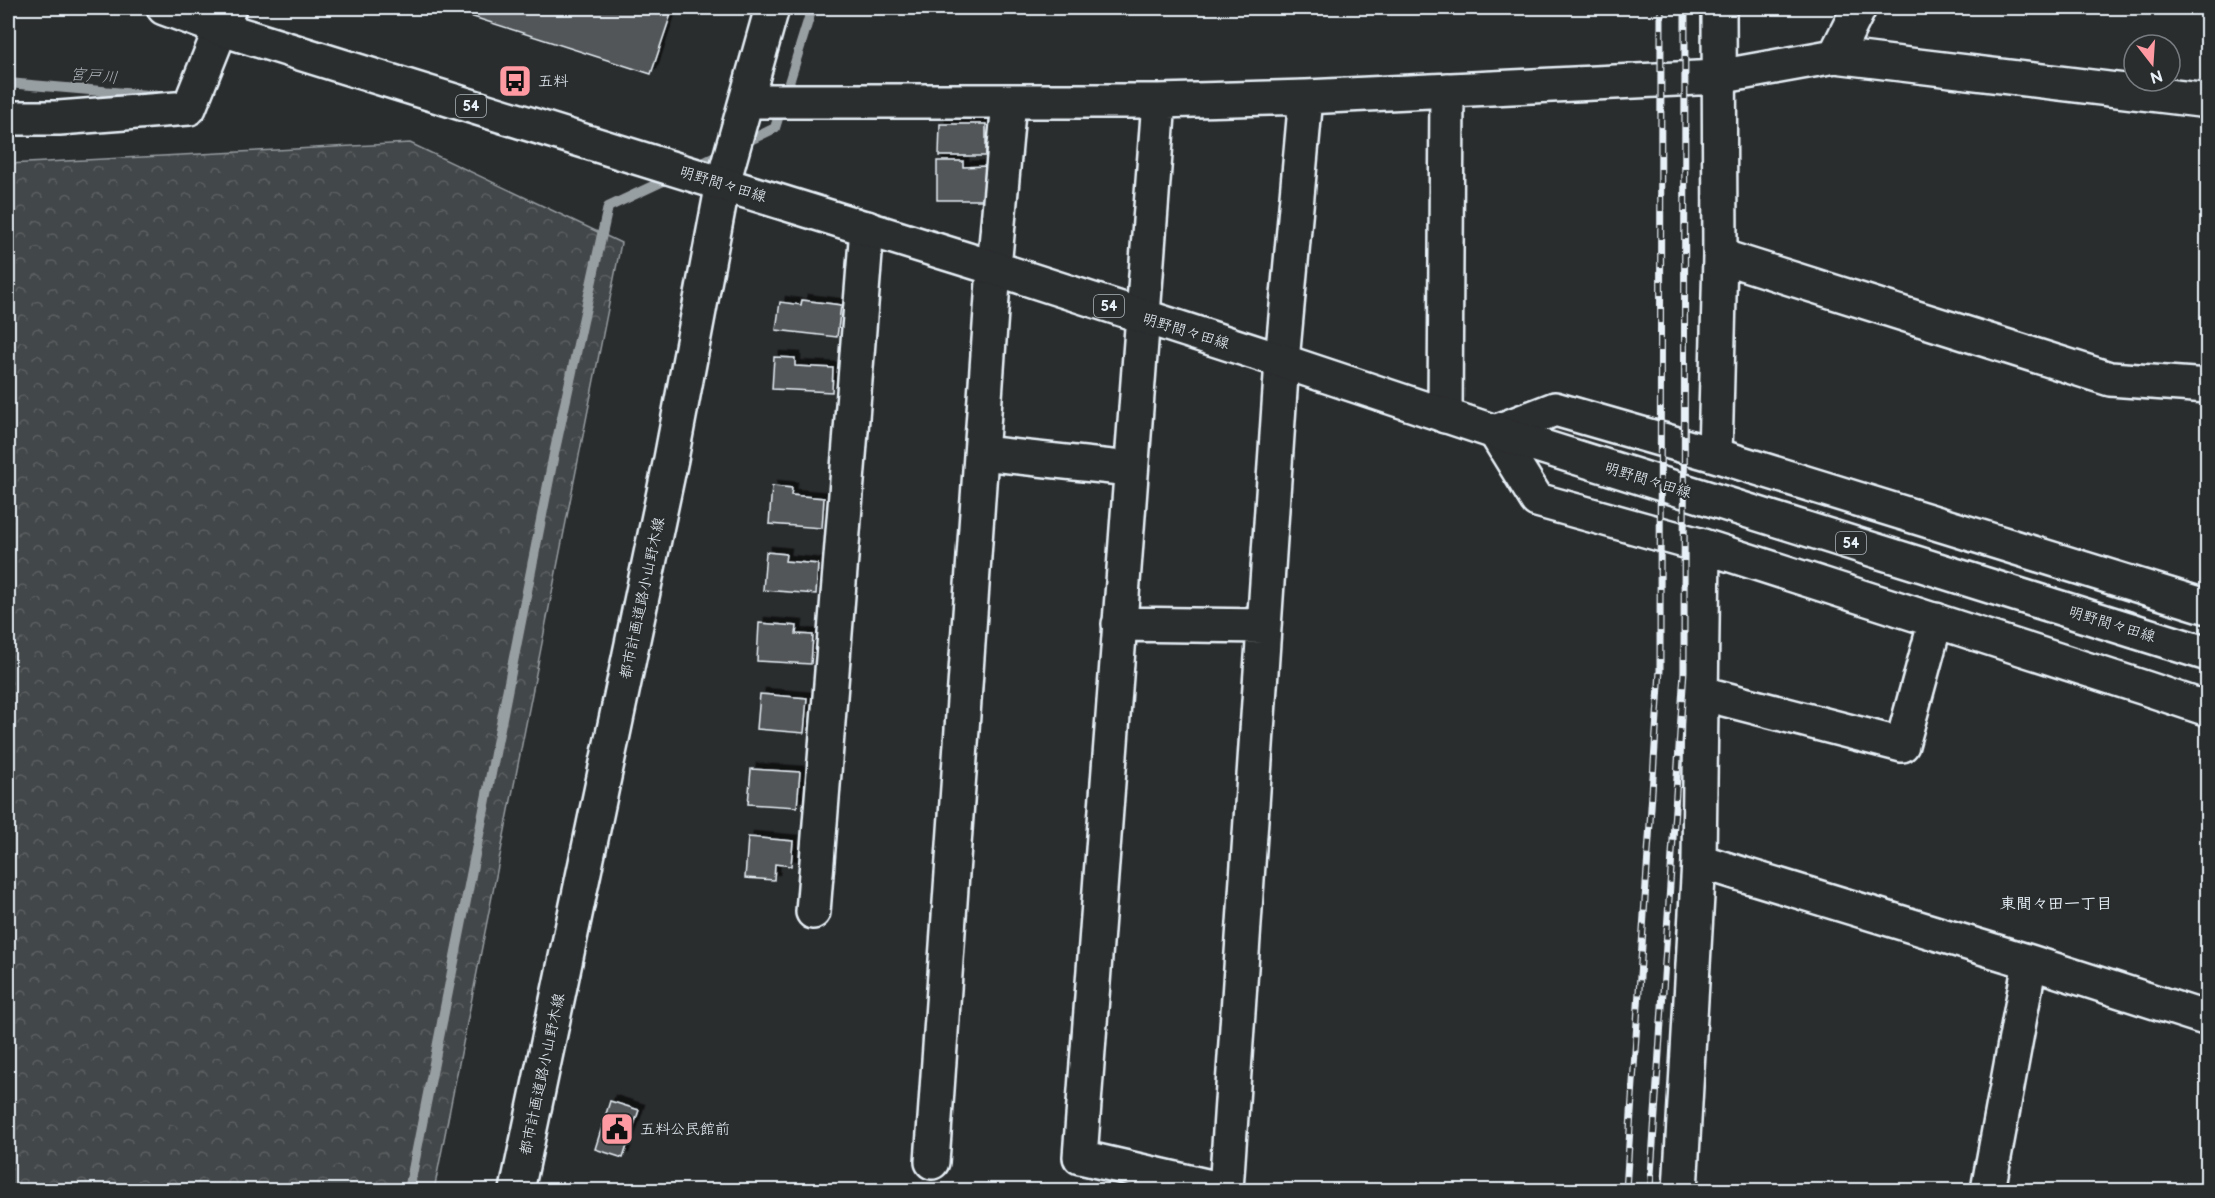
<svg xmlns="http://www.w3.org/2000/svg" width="2215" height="1198" viewBox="0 0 2215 1198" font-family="'Balsamiq Sans','Klee One',sans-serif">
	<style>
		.forest { fill: url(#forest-crowns); stroke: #959ca0; stroke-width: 1.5 }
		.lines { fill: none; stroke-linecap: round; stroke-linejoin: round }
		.stream { stroke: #989fa3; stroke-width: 10 }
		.building { fill: #535759; stroke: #e8f1f8; stroke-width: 1.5; filter: url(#shadow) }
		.minor-casing { stroke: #e8f1f8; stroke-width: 38 }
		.major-casing { stroke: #e8f1f8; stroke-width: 38 }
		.minor { stroke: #2a2d2e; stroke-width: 33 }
		.major { stroke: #2a2d2e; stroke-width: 33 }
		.rail-casing { stroke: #e8f1f8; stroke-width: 7 }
		.rail { stroke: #2a2d2e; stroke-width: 4.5; stroke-dasharray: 14; stroke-linecap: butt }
		.labels { text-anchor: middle; stroke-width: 4.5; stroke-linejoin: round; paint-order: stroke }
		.shield { fill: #2a2d2e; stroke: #afb6bb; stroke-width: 1.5 }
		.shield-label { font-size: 14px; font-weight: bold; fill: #e8f1f8 }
		.poi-label { font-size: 15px; fill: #e8f1f8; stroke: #2a2d2e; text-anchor: start }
		.street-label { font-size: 15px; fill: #e8f1f8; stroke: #2a2d2e }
		.water-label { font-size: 16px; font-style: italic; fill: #acb3b9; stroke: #2a2d2e }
		.neighbourhood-label { font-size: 16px; font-weight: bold; fill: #e8f1f8; stroke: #2a2d2e }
	</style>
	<defs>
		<pattern id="forest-crowns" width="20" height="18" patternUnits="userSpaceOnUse" patternTransform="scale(1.5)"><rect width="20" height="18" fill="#424648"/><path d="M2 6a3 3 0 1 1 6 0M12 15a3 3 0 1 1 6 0" fill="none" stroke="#5d6163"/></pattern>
		<filter id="shadow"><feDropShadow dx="5.5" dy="-5.5" stdDeviation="0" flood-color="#0009"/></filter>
	</defs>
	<rect width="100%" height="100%" fill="#2a2d2e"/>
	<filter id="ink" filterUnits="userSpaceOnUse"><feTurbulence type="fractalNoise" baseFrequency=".0167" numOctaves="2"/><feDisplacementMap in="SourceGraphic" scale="12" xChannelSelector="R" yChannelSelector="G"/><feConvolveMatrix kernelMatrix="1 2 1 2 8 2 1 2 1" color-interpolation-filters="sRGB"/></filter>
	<g filter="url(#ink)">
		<path class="forest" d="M410,143L621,243L434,1190H8V164Z"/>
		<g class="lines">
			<path class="stream" d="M8,83L160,96
				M740,145L775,128L812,8
				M694,167L726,152
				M409,1190L554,454L608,207L674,176"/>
		</g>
		<path class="building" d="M445,8H673L651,74Z
			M940,124H986V156H939Z
			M937,161H963V167L989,166V200H937Z
			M802,300L841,305L837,337L776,330L780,302L801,305Z
			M774,357L795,358V366L833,368L832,392L772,389Z
			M772,486L792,488L791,495L824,498L822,528L769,524Z
			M766,552L786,554L785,561L818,564L816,594L763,590Z
			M759,623L797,626L796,634L813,635L811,664L757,661Z
			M760,694L807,698L804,733L757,729Z
			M751,769L800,772L797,807L748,804Z
			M748,837L793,841L791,866L775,864L774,880L745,878Z
			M610,1101L639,1110L623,1158L595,1149Z"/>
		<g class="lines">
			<defs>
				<path id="minor" d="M1835,56L1859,8
					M746,101H1159L1306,97L1718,77L1835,56L2208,101
					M1159,101L1080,1157L1224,1190
					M8,118H59L189,108L229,8
					M1720,256L2110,379L2208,386
					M1445,416L1447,90
					M982,453L1130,469
					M1715,455L1720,256L1719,8
					M2208,607L1715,455L1555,409L1495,432L1537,500L1703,546L2145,688L2208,709
					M1119,624L1264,626
					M1701,693L1902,745L1936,620
					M1699,861L2030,962L2208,1019
					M813,912L867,228
					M932,1162L994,268L1009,101
					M517,1190L671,459L723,183L772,8
					M1226,1190L1282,361L1306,97
					M1680,1190L1699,861L1703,546
					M1988,1190L2030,962"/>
				<path id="major" d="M164,8L219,28L994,268L1282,361L1495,432L2208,654"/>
			</defs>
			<use href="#minor" class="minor-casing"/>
			<use href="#major" class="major-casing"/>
			<use href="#minor" class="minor"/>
			<use href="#major" class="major"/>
			<defs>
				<path id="rail" d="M1626,1190L1660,670L1661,8
					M1650,1190L1684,671L1685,8"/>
			</defs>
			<use href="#rail" class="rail-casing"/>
			<use href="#rail" class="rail"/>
		</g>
	</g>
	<defs>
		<symbol id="bus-square" viewBox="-11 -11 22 22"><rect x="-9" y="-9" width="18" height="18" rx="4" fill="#ff9aa2" stroke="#2a2d2e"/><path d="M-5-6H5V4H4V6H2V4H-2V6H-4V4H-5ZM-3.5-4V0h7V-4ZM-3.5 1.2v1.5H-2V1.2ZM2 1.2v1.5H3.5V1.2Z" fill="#111"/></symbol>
		<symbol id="civic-square" viewBox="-11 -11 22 22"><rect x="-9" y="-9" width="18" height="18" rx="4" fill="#ff9aa2" stroke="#2a2d2e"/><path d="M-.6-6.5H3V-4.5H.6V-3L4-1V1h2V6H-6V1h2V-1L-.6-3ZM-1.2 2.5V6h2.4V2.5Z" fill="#111"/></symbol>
	</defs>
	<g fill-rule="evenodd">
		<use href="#bus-square" x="496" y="62" width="38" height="38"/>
		<use href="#civic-square" x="598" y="1110" width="38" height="38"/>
	</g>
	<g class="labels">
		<g class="shield">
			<rect x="456" y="95" width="30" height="22" rx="4.5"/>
			<rect x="1094" y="295" width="30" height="22" rx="4.5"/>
			<rect x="1836" y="532" width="30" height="22" rx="4.5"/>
		</g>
		<g class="shield-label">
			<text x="471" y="111">54</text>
			<text x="1109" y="311">54</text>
			<text x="1851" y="548">54</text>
		</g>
		<g class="poi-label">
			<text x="538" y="86">五料</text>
			<text x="640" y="1134">五料公民館前</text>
		</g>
		<g class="street-label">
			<text transform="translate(723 184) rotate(17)" y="5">明野間々田線</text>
			<text transform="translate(1186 331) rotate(17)" y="5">明野間々田線</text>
			<text transform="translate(1648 480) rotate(17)" y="5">明野間々田線</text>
			<text transform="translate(642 598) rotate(-78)" y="5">都市計画道路小山野木線</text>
			<text transform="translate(2112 624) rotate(17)" y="5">明野間々田線</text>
			<text transform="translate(542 1074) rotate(-78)" y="5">都市計画道路小山野木線</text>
		</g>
		<g class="water-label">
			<text transform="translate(94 75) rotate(5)" y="6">宮戸川</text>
		</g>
		<g class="neighbourhood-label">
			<text x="2056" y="909">東間々田一丁目</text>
		</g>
	</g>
	<rect width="2215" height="1198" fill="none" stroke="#2a2d2e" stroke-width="30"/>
	<rect x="15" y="15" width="2185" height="1168" fill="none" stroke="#e8f1f8" stroke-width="2" filter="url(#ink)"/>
	<g transform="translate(2152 63) rotate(163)"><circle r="28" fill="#2a2d2e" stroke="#767b7f" stroke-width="1.5"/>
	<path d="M0-4.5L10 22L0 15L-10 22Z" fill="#ff9aa2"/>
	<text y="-9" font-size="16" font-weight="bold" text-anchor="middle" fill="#e8f1f8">N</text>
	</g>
</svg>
